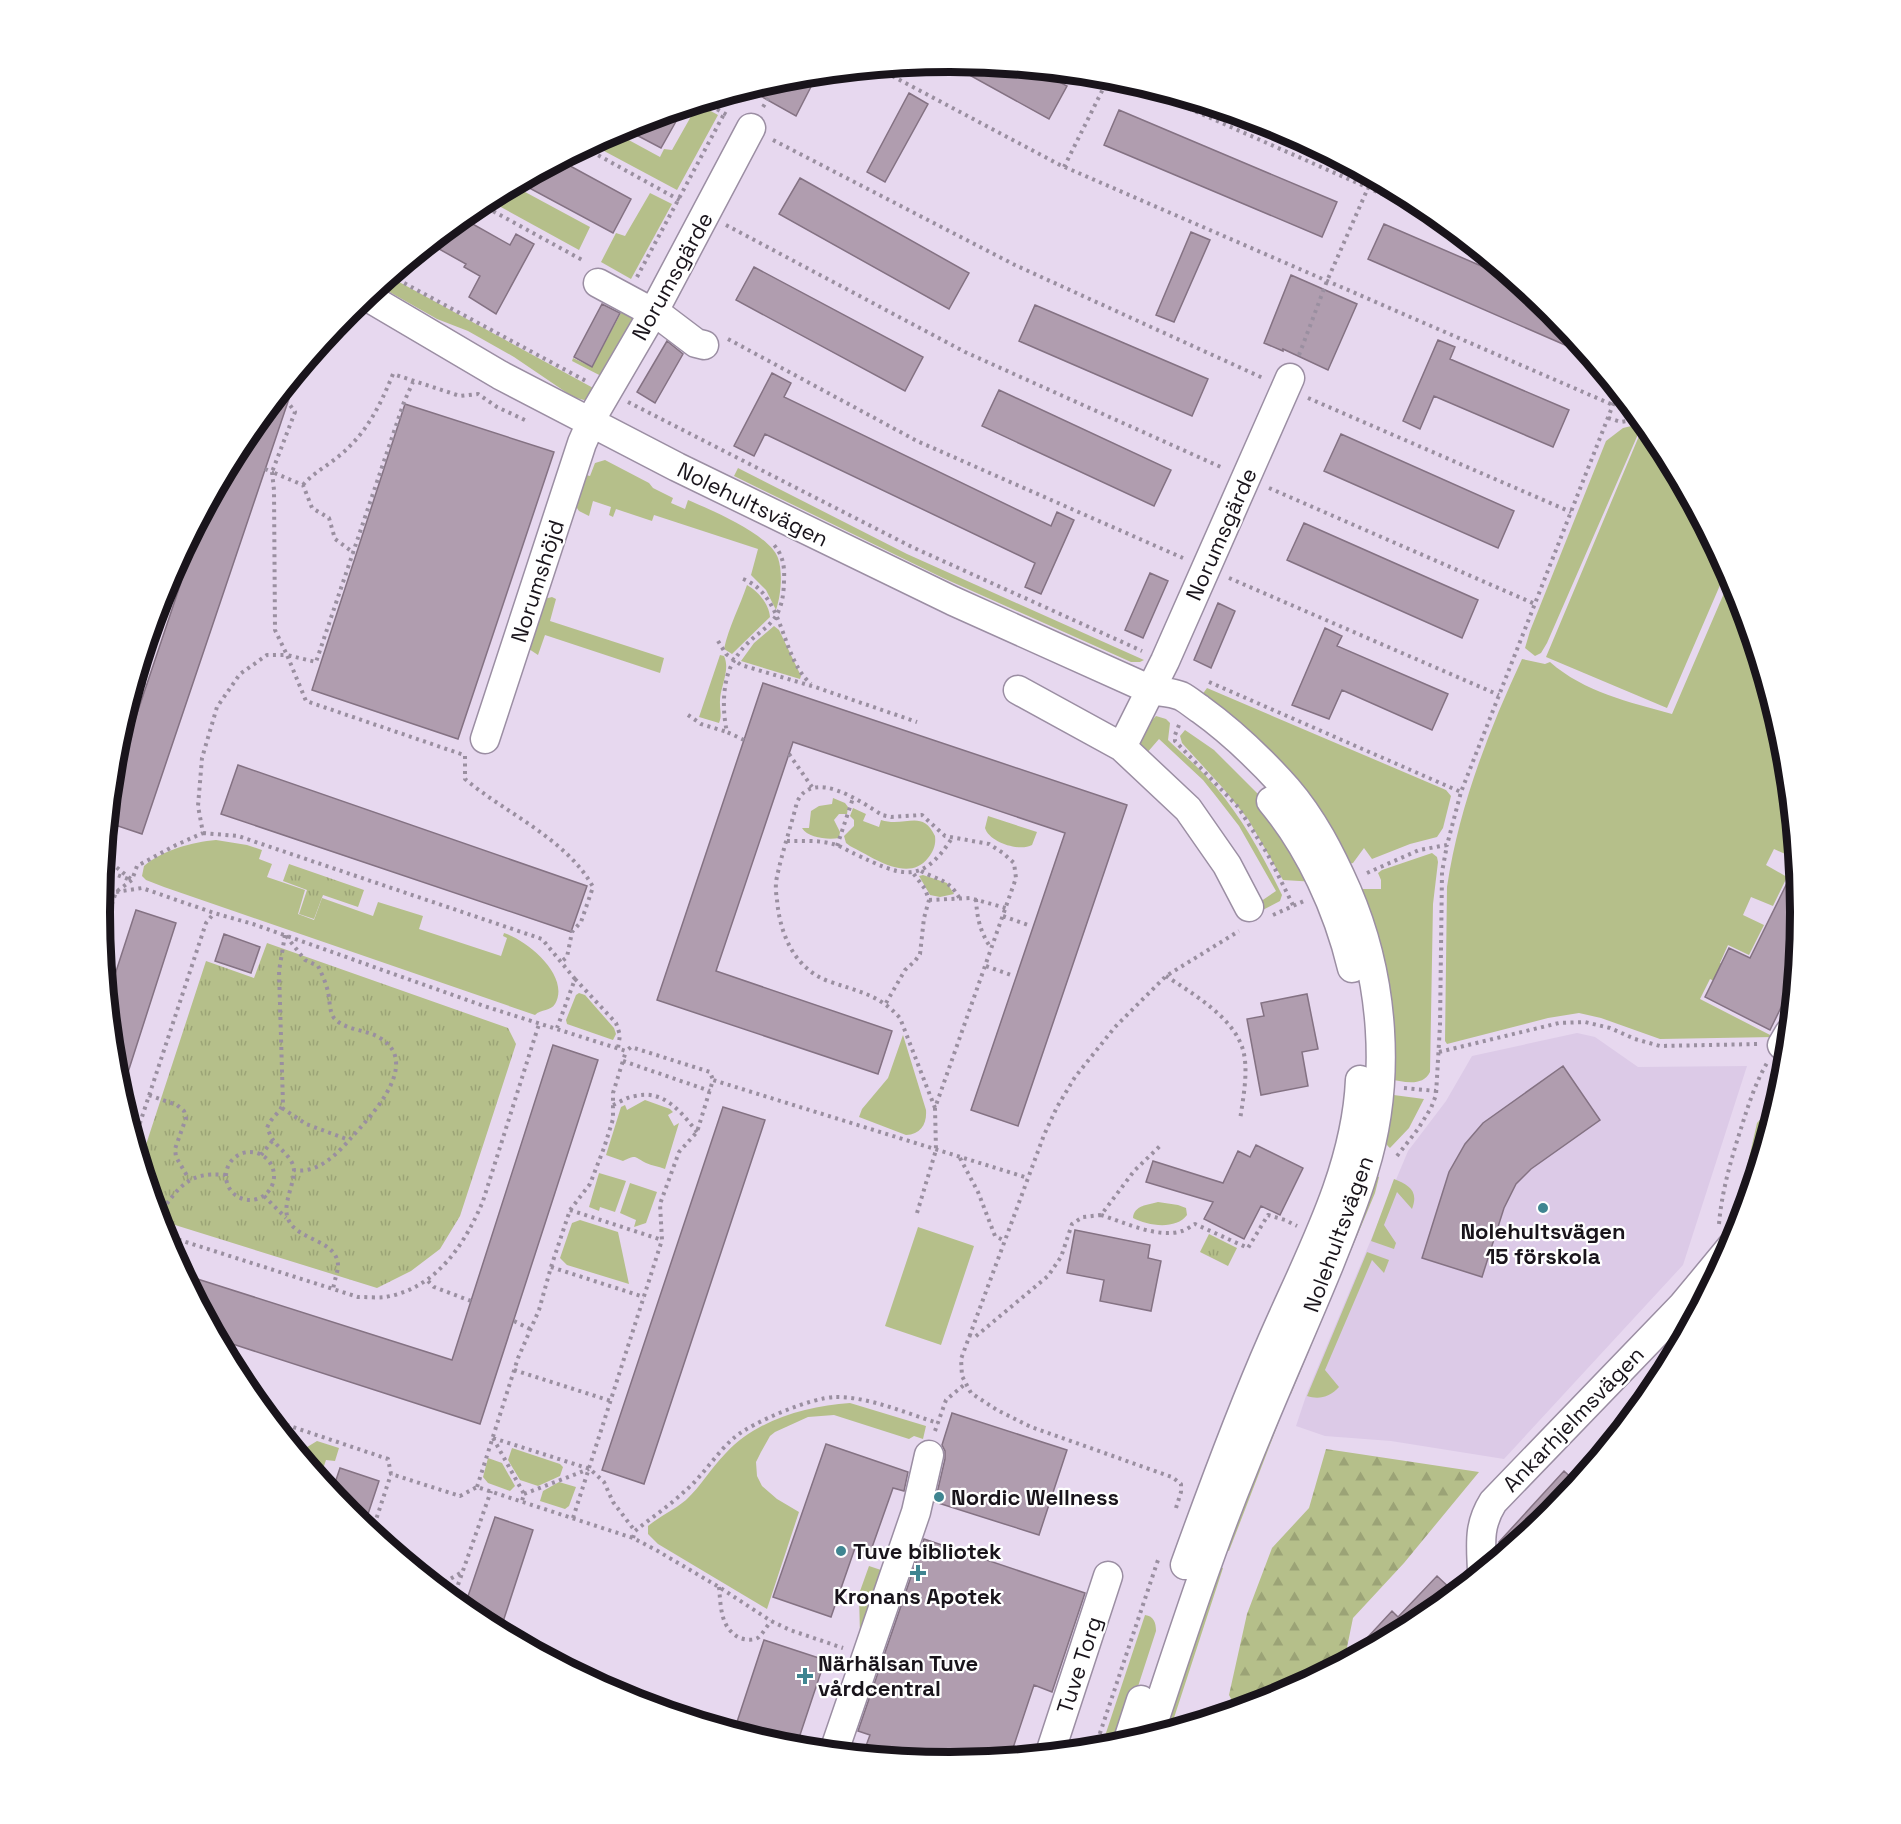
<svg xmlns="http://www.w3.org/2000/svg" width="1901" height="1824" viewBox="0 0 1901 1824" font-family="'Space Grotesk',sans-serif">
	<style>
		.built { fill: #dccae7 }
		.grass { fill: #b5bf8a }
		.forest { fill: url(#forest-firs) }
		.park { fill: url(#park-tufts) }
		.building { fill: #b09daf; stroke: #847283; stroke-width: 1.5 }
		.lines { fill: none; stroke-linecap: round; stroke-linejoin: round }
		.minor-casing { stroke: #9b8ea3; stroke-width: 31 }
		.path { stroke: #9a8fa0; stroke-width: 4; stroke-dasharray: 3 4.5; stroke-linecap: butt }
		.minor { stroke: #fff; stroke-width: 28 }
		.poi-dot { fill: #3f8591; stroke: #fff; stroke-width: 2 }
		.labels { text-anchor: middle; stroke-width: 4.5; stroke-linejoin: round; paint-order: stroke }
		.street-label { font-size: 22px; fill: #19141b; stroke: #fff }
		.poi-label { font-size: 22px; font-weight: bold; fill: #19141b; stroke: #fff; text-anchor: start }
		.rim { fill: none; stroke: #19141b; stroke-width: 8 }
	</style>
	<defs>
		<pattern id="forest-firs" width="22" height="20" patternUnits="userSpaceOnUse" patternTransform="scale(1.5)"><rect width="22" height="20" fill="#b5bf8a"/><path d="M5 1l3.5 6h-7zM16 11l3.5 6h-7z" fill="#9ba376"/></pattern>
		<pattern id="park-tufts" width="24" height="20" patternUnits="userSpaceOnUse" patternTransform="scale(1.5)"><rect width="24" height="20" fill="#b5bf8a"/><path d="M3 7l-1-3M5 7V3M7 7l1-3M15 17l-1-3M17 17v-4M19 17l1-3" fill="none" stroke="#9ba376"/></pattern>
	</defs>
	<rect width="100%" height="100%" fill="#e7d8ef"/>
	<path class="built" d="M1577,1033L1595,1037L1638,1067L1747,1066L1683,1265L1504,1459L1391,1441L1325,1436L1296,1426L1307,1393L1408,1151L1446,1101L1472,1056Z"/>
	<path class="grass" d="M698,104L718,115L677,190L591,144L614,132L660,157L664,149L672,150Z
		M514,186L590,227L579,250L499,206L507,189Z
		M650,193L672,204L631,279L601,262L616,233L625,236Z
		M390,277L595,389L593,396L584,400L573,397L514,357L468,331L437,319L379,286Z
		M622,311L634,318L605,378L572,361L573,358L592,367Z
		M1644,423L1655,436L1639,432L1547,643L1541,653L1535,656L1525,648L1530,631L1606,441L1623,428Z
		M1639,436L1661,445L1727,569L1667,708L1546,657Z
		M605,460L649,483L653,488L673,498L671,503L685,509L688,500C711,510 769,534 778,558C783,573 781,595 776,610L766,590L751,575L758,549L654,515L652,521L616,509L613,517L609,515L611,507L593,501L589,516L579,511L575,505L586,475L590,476L595,463Z
		M738,468L907,554L1144,660L1140,662H1131L943,578L734,476Z
		M1731,577L1736,587L1785,746L1791,813L1790,816L1792,817L1796,859L1774,849L1766,865L1787,877L1773,906L1751,897L1743,915L1764,925L1749,955L1728,945L1720,963L1741,973L1732,989L1710,979L1700,999L1774,1037L1660,1039L1601,1018L1579,1013L1548,1018L1447,1044L1445,1041L1447,887C1459,807 1488,732 1522,659L1545,664L1550,662C1584,692 1629,702 1672,714Z
		M747,585C758,591 769,604 770,617L732,654L724,649C729,626 740,606 747,585Z
		M552,597L556,599L550,621L664,658L660,673L545,635L538,655L529,649L544,599Z
		M774,626L779,630L801,676L800,679L741,661L754,643Z
		M720,655L724,656C731,671 719,688 720,704C720,711 722,716 719,723L699,717Z
		M1207,688L1446,790L1451,796L1443,828L1437,837L1410,844L1372,859L1364,848L1353,863L1344,865L1199,699Z
		M1156,716L1166,719L1170,723L1168,740C1180,752 1194,763 1205,775C1238,810 1261,852 1282,895L1280,901L1251,916L1248,910L1276,891L1239,826L1215,795L1203,780L1159,739L1146,754L1138,743L1149,723Z
		M1185,730L1214,750L1261,797L1316,882L1283,880L1248,819L1222,787L1182,743L1180,736Z
		M833,798L845,803L848,807L847,814H839L834,820L840,832L839,838C828,840 808,838 802,828H809L811,811L819,806L832,804Z
		M853,808L866,814L863,821L879,827L881,820C905,828 922,808 935,836C936,844 934,851 928,858C908,884 871,856 850,846L846,843L844,836L854,826V820L850,816Z
		M988,816L1037,832L1032,845C1019,852 989,842 985,828Z
		M216,840L247,845L262,850L259,859L272,864L267,877L305,890L298,914L314,920L322,898L373,916L378,902L423,916L419,929L501,956L507,938L503,936L504,933C527,940 571,976 555,1004C551,1011 541,1009 535,1015L164,887L146,880L142,876L144,866C163,850 192,842 216,840Z
		M1432,853L1437,857L1438,862L1433,904L1430,1072C1422,1088 1402,1081 1388,1079L1357,891L1362,889H1381V880L1378,873L1382,870Z
		M923,875L947,883L954,894L940,897L930,895L919,876Z
		M579,993L585,995L614,1028L616,1034L613,1040L567,1024L566,1020L576,995Z
		M903,1035L926,1110C927,1124 921,1134 906,1135L859,1117L862,1109L888,1078Z
		M1386,1094L1424,1099L1409,1128L1390,1148C1376,1136 1384,1111 1386,1094Z
		M645,1100L670,1109L673,1112L668,1115L674,1126L679,1123L665,1169C658,1166 652,1166 646,1163C634,1157 637,1154 623,1161L606,1155L621,1107L625,1105L627,1110Z
		M599,1173L626,1181L615,1212L600,1207L599,1211L589,1207Z
		M1375,1175L1379,1177L1375,1193L1291,1394L1290,1393Z
		M1394,1179C1409,1185 1419,1191 1412,1209L1397,1192L1384,1225L1396,1243L1394,1249L1371,1241Z
		M630,1183L657,1192L646,1223L634,1227L636,1220L620,1213Z
		M1158,1202L1178,1205L1186,1208L1187,1215C1176,1230 1148,1226 1133,1218C1134,1205 1148,1205 1158,1202Z
		M580,1220L618,1232L629,1284L567,1265L560,1258L572,1223Z
		M918,1227L974,1246L941,1345L885,1326Z
		M1367,1252L1389,1260L1384,1273L1372,1260L1325,1370L1339,1387C1330,1397 1319,1400 1307,1396Z
		M850,1403L926,1426L923,1439L914,1436L909,1439L834,1415L808,1417L775,1432L770,1436L761,1452L756,1462L757,1476L762,1486L777,1499L799,1512L767,1609L658,1544L648,1534V1526C660,1516 674,1510 686,1500C701,1486 711,1468 725,1454C756,1420 805,1406 850,1403Z
		M1280,1419L1229,1551L1220,1548L1276,1420Z
		M317,1441L339,1448L335,1461L326,1460L320,1478L299,1452Z
		M512,1448L560,1464L563,1467L560,1476L538,1486L520,1480L508,1460Z
		M488,1458L502,1463L515,1486L510,1491L488,1483L483,1477Z
		M559,1482L576,1487L569,1506L565,1509L540,1501L543,1491Z
		M1213,1565L1223,1568L1170,1730L1165,1731Z
		M869,1566L881,1570L860,1635L859,1594Z
		M1145,1615C1154,1616 1156,1623 1156,1631L1119,1745L1101,1748Z"/>
	<path class="forest" d="M1778,1100L1744,1211L1738,1207L1757,1123Z
		M1326,1449L1479,1472L1404,1563L1353,1618L1344,1662L1276,1698L1237,1710L1229,1695L1247,1614L1272,1548L1309,1508Z"/>
	<path class="park" d="M289,864L364,890L358,907L323,895L314,919L299,914L307,890L283,881Z
		M267,943L508,1028L516,1044L460,1216L440,1249L411,1271L377,1288L159,1220L141,1160L206,961L254,978Z
		M1209,1234L1237,1248L1228,1266L1200,1252Z"/>
	<path class="building" d="M946,62L1037,70L1067,86L1049,119Z
		M817,75L796,116L748,89L785,78Z
		M909,93L928,104L885,182L867,172Z
		M683,109L661,148L623,128L625,126Z
		M1119,110L1337,202L1322,237L1104,145Z
		M561,161L631,199L613,233L520,183Z
		M800,178L969,273L949,309L779,214Z
		M462,218L510,245L516,234L534,244L496,314L469,297L480,276L464,267L466,264L430,244Z
		M1384,224L1516,281L1552,311L1588,355L1368,259Z
		M1191,232L1210,240L1174,322L1156,315Z
		M754,267L923,357L905,391L736,300Z
		M1291,275L1357,304L1328,370L1283,349V351L1264,343Z
		M602,304L620,313L592,367L574,357Z
		M1035,305L1208,379L1192,416L1019,341Z
		M1438,340L1455,347L1450,359L1569,410L1553,447L1434,396L1420,429L1403,421Z
		M667,341L683,354L655,403L637,392Z
		M772,373L791,383L784,397L1051,526L1057,512L1074,520L1041,594L1025,587L1035,563L765,434L754,456L734,446Z
		M294,377L296,378L142,834L109,823L113,785L205,511L244,439Z
		M999,390L1171,470L1154,506L982,426Z
		M405,404L554,452L458,739L312,690Z
		M1341,434L1514,511L1498,548L1324,471Z
		M1304,523L1478,600L1462,638L1287,560Z
		M1150,573L1168,581L1143,638L1125,630Z
		M1218,603L1235,611L1211,668L1194,660Z
		M1325,628L1342,636L1337,646L1448,694L1432,730L1342,690L1329,719L1292,705Z
		M763,683L1127,805L1018,1126L971,1110L1065,833L793,742L716,971L892,1031L878,1074L657,1000Z
		M238,765L587,886L571,932L221,814Z
		M1796,865L1801,912L1794,981L1770,1030L1705,997L1729,948L1750,958Z
		M136,910L176,923L121,1094L116,1078L108,996Z
		M224,934L260,947L251,973L215,961Z
		M1307,994L1318,1049L1302,1052L1308,1086L1261,1095L1247,1019L1264,1016L1261,1003Z
		M553,1045L598,1060L480,1424L220,1340L185,1275L452,1360Z
		M1563,1066L1600,1120L1531,1169L1516,1184L1504,1208L1482,1277L1422,1258L1449,1172L1465,1144L1483,1123Z
		M723,1107L765,1120L644,1484L602,1470Z
		M1256,1145L1303,1168L1280,1215L1261,1206L1244,1239L1204,1219L1213,1202L1146,1182L1153,1161L1223,1183L1238,1151L1250,1157Z
		M1075,1230L1150,1245L1148,1258L1161,1261L1151,1311L1100,1301L1104,1280L1067,1273Z
		M952,1413L1067,1450L1039,1535L935,1502L945,1459V1451L942,1445Z
		M826,1444L908,1472L904,1491L893,1488L870,1553L855,1548L831,1617L773,1597Z
		M340,1468L379,1481L364,1526L349,1513L332,1492Z
		M1564,1471L1577,1483L1552,1514L1507,1550L1499,1542Z
		M495,1517L533,1530L500,1631L478,1619L464,1608Z
		M924,1539L1085,1593L1052,1692L1034,1685L1010,1757L951,1762L863,1754L870,1735L858,1731Z
		M1437,1576L1453,1591L1442,1604L1423,1619L1355,1656L1353,1653L1392,1611L1398,1617Z
		M764,1640L825,1660L796,1747L784,1746L734,1731Z"/>
	<g class="lines">
		<defs>
			<path id="minor" d="M598,283L663,318L696,343L704,345
				M366,296L500,375L677,467L953,601L1151,690C1161,692 1172,692 1181,696C1187,699 1194,705 1200,709C1232,732 1261,760 1287,789C1313,819 1331,855 1347,891C1384,977 1392,1080 1364,1170C1355,1202 1341,1234 1329,1265C1301,1333 1271,1399 1244,1467C1208,1555 1179,1646 1149,1736
				M1018,690L1122,747L1165,661L1290,378
				M485,739L582,443L597,409L653,313L751,128
				M1122,747L1188,809L1227,865L1249,907
				M1271,801C1310,848 1338,909 1352,968
				M1782,1045L1789,1033
				M1185,1565C1212,1490 1240,1414 1272,1341C1308,1258 1356,1172 1360,1080
				M1482,1571C1481,1544 1478,1526 1493,1502L1683,1305L1731,1247
				M1127,1743L1141,1700
				M834,1751L916,1512L929,1455
				M1050,1753L1108,1576"/>
		</defs>
		<use href="#minor" class="minor-casing"/>
		<path class="path" d="M879,69L1060,165L1613,405
			M1127,81L1443,221
			M704,102L729,116
			M763,107L779,80
			M773,140L1015,265L1263,378
			M585,148L683,202
			M1064,167L1109,77
			M480,204L584,261
			M726,225L965,352L1223,468
			M391,276L586,381
			M637,277L724,114
			M728,339L917,441L1183,558
			M1299,355L1327,281L1368,188
			M278,398L287,401L295,412L272,472L303,485L312,508L329,518L335,539L354,553
			M1308,398L1571,512
			M628,402L912,547L1142,651
			M1608,418L1621,422L1640,419
			M265,469L272,472L274,490L275,630L287,655L316,662L404,402L413,382
			M303,485C313,473 327,466 339,456C366,434 380,406 393,374L460,396L478,394L497,407L527,421
			M1269,488L1535,604
			M193,534L197,536
			M1229,578L1499,695
			M743,579C785,595 780,657 811,684
			M168,581L180,586
			M151,631L163,635
			M718,641L726,654L741,665L815,687L917,722
			M136,681L146,685
			M1209,682L1461,792
			M688,715L701,724L727,732
			M1179,725L1175,735V741L1238,807L1268,855L1293,905
			M120,733L129,736
			M744,740L727,732C722,710 722,678 735,659C757,624 784,632 784,579C785,566 782,553 773,544
			M789,754L812,787
			M465,756V779C505,813 567,839 593,887L581,922L572,932L567,957L561,962
			M203,833L238,836L542,939L575,979L557,1028
			M787,841C802,841 819,840 833,844C841,846 848,851 855,854C900,875 921,887 952,838
			M837,846L853,798
			M105,858L132,880
			M104,870L128,879
			M921,871C939,881 948,878 960,899
			M1367,873L1419,850L1447,845L1461,792L1618,392
			M102,887L116,892L142,888L214,913L253,924L484,1006L626,1051L631,1047L710,1072L713,1080
			M976,899C977,918 980,932 991,948
			M929,900L970,898L1006,908
			M1273,915L1304,901
			M1003,916L1031,926
			M102,933L116,892L132,880L137,866L176,845L203,833L198,806L202,758L217,707L240,674L267,655H287L306,701L464,755
			M285,935L279,971L283,1104C279,1114 271,1117 267,1128C269,1132 271,1137 273,1140C280,1150 294,1158 294,1171C294,1186 281,1206 289,1221C299,1241 339,1240 338,1267C337,1274 334,1282 333,1290
			M286,936L305,960L318,966C322,974 326,983 328,992C330,1000 329,1011 334,1018C346,1031 366,1029 380,1038C422,1063 371,1116 351,1138C337,1154 318,1174 294,1170
			M986,966L1014,976
			M1166,976C1193,994 1237,1019 1244,1054C1248,1074 1243,1099 1240,1120
			M575,979L616,1023L620,1035L618,1048
			M886,1003L905,970L915,961L920,954L924,918L929,900L925,889L913,873
			M1439,1052L1559,1023L1585,1022L1610,1028L1635,1039L1660,1046L1759,1044
			M623,1061L710,1091
			M1404,1088L1436,1091
			M149,1095L177,1105L184,1111L186,1118L175,1149L176,1157L189,1179
			M613,1105C620,1102 627,1097 635,1096C664,1089 681,1112 697,1132
			M282,1108L306,1124L349,1140
			M135,1138L206,923L214,913
			M226 1176a24 24 0 1 1 48 0a24 24 0 1 1-48 0Z
			M261,1155L273,1140
			M1397,1156L1418,1129L1431,1108L1436,1095L1440,1025L1442,872L1447,845
			M960,1158L978,1192L995,1236L1005,1241
			M264,1196L286,1218
			M570,1210L662,1240
			M917,1213L936,1150L935,1108L1016,878L1014,863L1003,853L989,844L945,836L922,815L891,817L882,815C860,801 813,768 797,802C791,827 782,852 777,877C775,885 776,893 777,900C780,934 794,968 828,981C856,991 879,994 900,1018L935,1108
			M1101,1215C1123,1222 1159,1239 1182,1231C1186,1230 1191,1226 1195,1224L1248,1248L1268,1215L1285,1220L1297,1226
			M158,1216C178,1188 188,1171 225,1175
			M1719,1224C1722,1188 1733,1153 1744,1119C1750,1100 1757,1080 1767,1063
			M164,1235L358,1297C367,1297 377,1298 385,1297C436,1289 465,1244 483,1201L539,1024
			M551,1267L644,1297
			M428,1281L434,1287L471,1301
			M514,1321L530,1329
			M969,1335L975,1337L1048,1276L1061,1257L1072,1224L1083,1217L1101,1215L1134,1171L1160,1146
			M514,1370L611,1401
			M272,1420L388,1459L391,1474L460,1496L477,1487L633,1538L656,1550L719,1587L771,1621L790,1630L843,1648
			M935,1431L946,1400L965,1384
			M493,1438L590,1469L604,1482L613,1502L635,1531
			M493,1438L524,1494L522,1501
			M477,1487L518,1358L539,1310L551,1267L570,1210L590,1184L604,1148L613,1119V1093L626,1051
			M524,1494L589,1469
			M1176,1508L1181,1492V1484L1172,1477L1031,1427L997,1410L971,1393L962,1376L961,1359L1044,1135L1057,1107L1075,1077L1115,1027L1166,976L1239,931
			M573,1518L662,1240L660,1204L679,1152L697,1132L713,1080L1028,1178
			M372,1532L391,1474
			M633,1538L635,1531C651,1518 669,1506 685,1491C703,1476 717,1452 735,1437C753,1422 812,1397 836,1397C870,1397 905,1413 938,1423
			M438,1586L462,1572
			M719,1587C721,1607 720,1628 740,1638C746,1640 754,1641 759,1637C763,1633 767,1626 771,1621
			M453,1599L491,1491
			M802,1748L803,1745L811,1743
			M1095,1748L1159,1557"/>
		<use href="#minor" class="minor"/>
	</g>
	<g class="poi-dot">
		<circle cx="1543" cy="1208" r="6"/>
		<circle cx="939" cy="1497" r="6"/>
		<circle cx="841" cy="1551" r="6"/>
		<path d="M915 1564h6v6h6v6h-6v6h-6v-6h-6v-6h6z"/>
		<path d="M802 1667h6v6h6v6h-6v6h-6v-6h-6v-6h6z"/>
	</g>
	<g class="labels">
		<g class="street-label">
			<text transform="translate(672 276) rotate(-61)" y="8">Norumsgärde</text>
			<text transform="translate(753 504) rotate(26)" y="8">Nolehultsvägen</text>
			<text transform="translate(1221 534) rotate(-66)" y="8">Norumsgärde</text>
			<text transform="translate(537 581) rotate(-72)" y="8">Norumshöjd</text>
			<text transform="translate(1338 1234) rotate(-70)" y="8">Nolehultsvägen</text>
			<text transform="translate(1573 1419) rotate(-46)" y="8">Ankarhjelmsvägen</text>
			<text transform="translate(1079 1665) rotate(-72)" y="8">Tuve Torg</text>
		</g>
		<g class="poi-label">
			<text x="1543" y="1239" text-anchor="middle">Nolehultsvägen<tspan x="1543" dy="25">15 förskola</tspan></text>
			<text x="951" y="1505">Nordic Wellness</text>
			<text x="853" y="1559">Tuve bibliotek</text>
			<text x="918" y="1604" text-anchor="middle">Kronans Apotek</text>
			<text x="818" y="1671">Närhälsan Tuve<tspan x="818" dy="25">vårdcentral</tspan></text>
		</g>
	</g>
	<path d="M0 0H1901V1824H0ZM110 912a840 840 0 1 1 1680 0a840 840 0 1 1-1680 0Z" fill="#fff" fill-rule="evenodd"/>
	<path class="rim" d="M110 912a840 840 0 1 1 1680 0a840 840 0 1 1-1680 0Z"/>
</svg>
